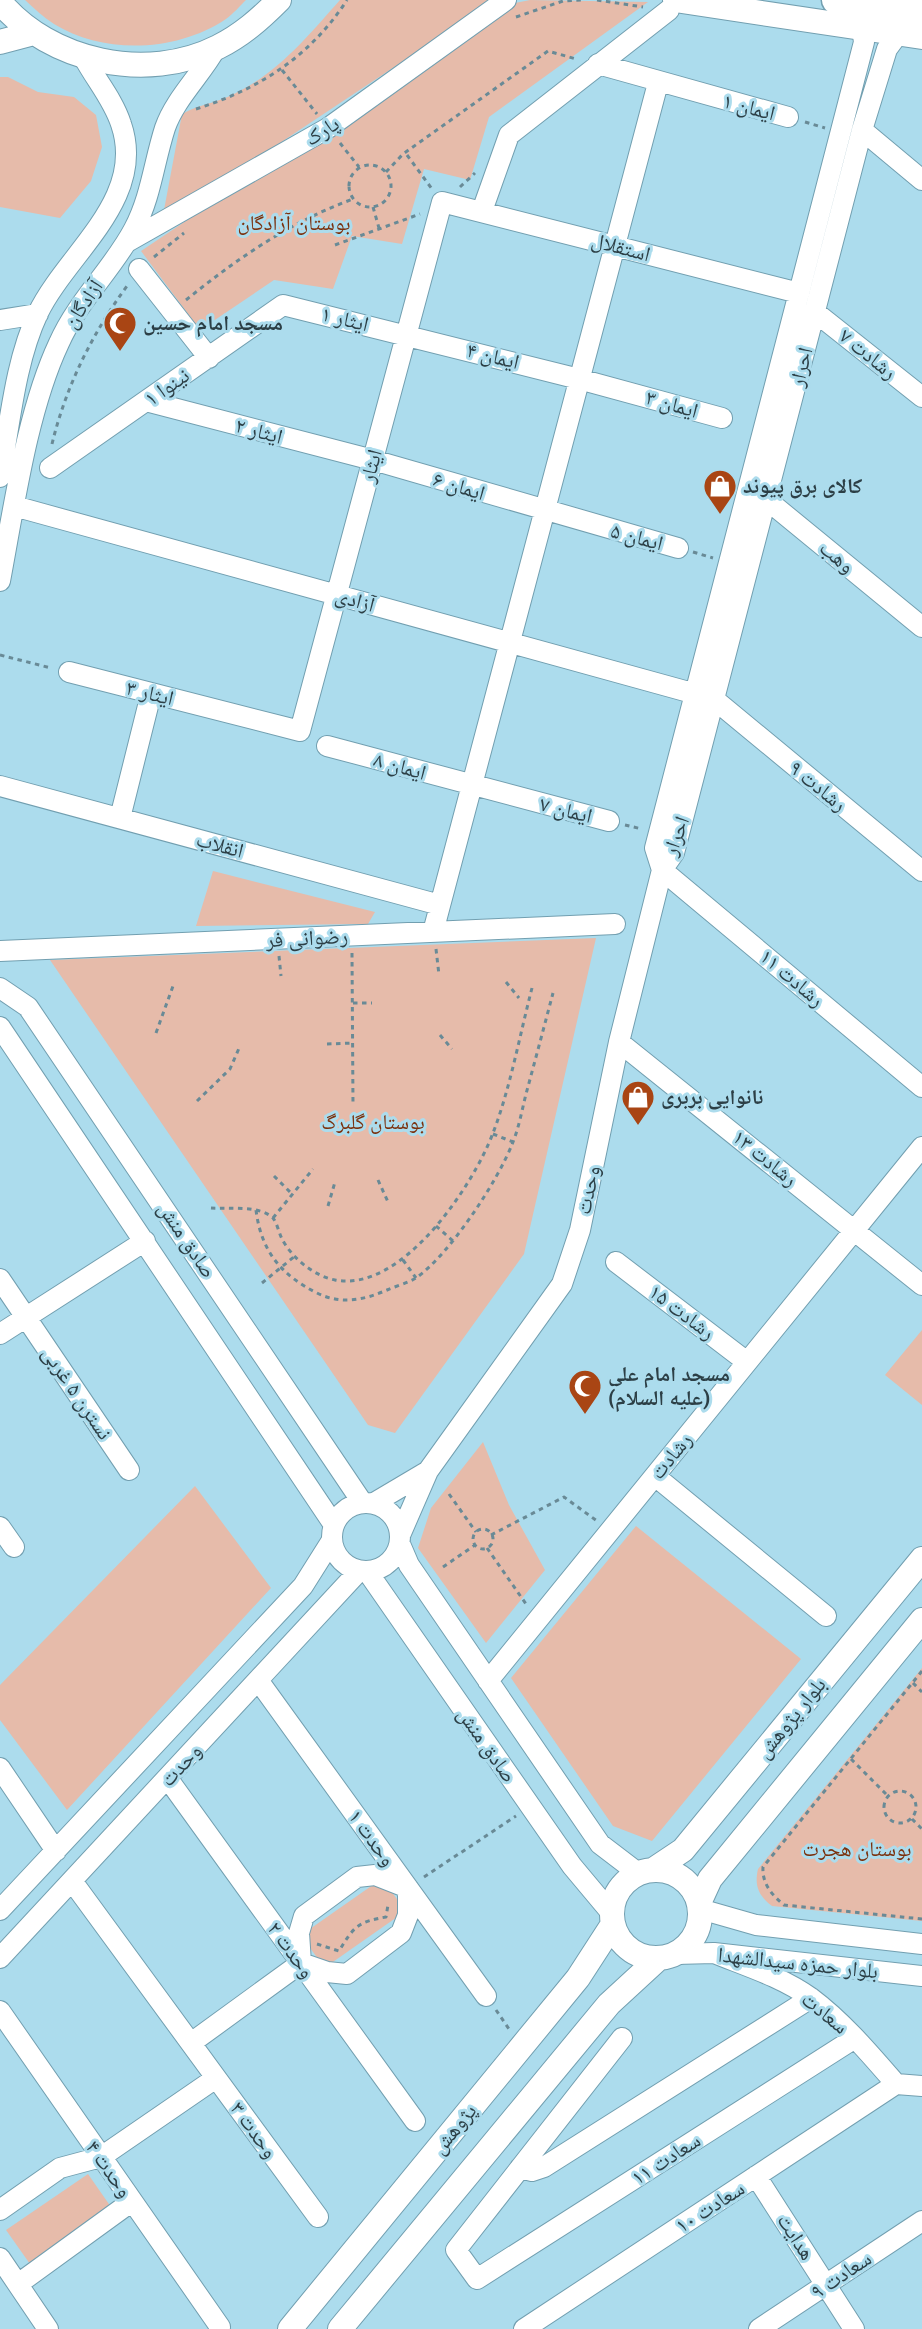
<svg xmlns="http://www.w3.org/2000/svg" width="922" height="2329" viewBox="0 0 922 2329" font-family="Roboto,'Noto Naskh Arabic',sans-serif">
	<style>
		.green { fill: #e6bbaa }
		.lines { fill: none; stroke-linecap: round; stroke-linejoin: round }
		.minor-casing { stroke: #729fb0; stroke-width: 22 }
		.major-casing { stroke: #729fb0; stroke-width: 26 }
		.highway-casing { stroke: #729fb0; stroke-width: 31 }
		.path { stroke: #698a96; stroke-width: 3; stroke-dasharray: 4.5 4.5; stroke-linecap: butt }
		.minor { stroke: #fff; stroke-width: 20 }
		.major { stroke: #fff; stroke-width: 24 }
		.highway { stroke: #fff; stroke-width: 28 }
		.labels { text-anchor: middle; stroke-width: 6; stroke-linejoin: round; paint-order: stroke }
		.street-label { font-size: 21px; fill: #2c3f46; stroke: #acdced }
		.park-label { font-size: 21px; fill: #7b300c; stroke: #acdced }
		.poi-label { font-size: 21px; font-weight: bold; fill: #2c3f46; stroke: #acdced; text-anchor: start }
	</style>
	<rect width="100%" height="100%" fill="#acdced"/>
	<path class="green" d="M25,0H246C240,6 233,14 226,19C177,52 104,55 54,24C43,17 34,8 25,0Z
		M340,0H495L170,216L164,210L182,114C199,104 217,103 234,94C278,73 308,36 340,0Z
		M530,0L648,2L489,117L470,180L424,169L402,244L352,236L333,289L274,280L200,330L141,251L510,4Z
		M0,77H8L38,92L74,97L96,115L102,147L91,181L60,218L0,207Z
		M213,871L375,912L368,924L196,926Z
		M596,938L524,1254L395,1433L368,1425L50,960Z
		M922,1330V1405L885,1375Z
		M483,1442L509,1505L545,1570L486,1643L418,1548L431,1508Z
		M195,1486L271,1588L67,1810L0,1720V1685Z
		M636,1526L801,1659L652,1841L613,1826L511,1678Z
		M922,1668V1921L772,1906C759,1896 754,1886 758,1869Z
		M377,1882L386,1884L402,1906L400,1915L330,1964L321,1963L305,1941L307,1931Z
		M88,2174L111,2207L30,2264L6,2230Z"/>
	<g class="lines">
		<defs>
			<path id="minor" d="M598,64L788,117
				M862,130L922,180
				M482,211L509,135L669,10
				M127,242L328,128L506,0
				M139,269L209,358
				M815,312L922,397
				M0,320L38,314
				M146,401L373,460L678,548
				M50,468L283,305L579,379L722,418
				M0,477C10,423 15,362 38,313C67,253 147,199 121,124C113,99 95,79 83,56
				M758,497L767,500L922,627
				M14,506L696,694
				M0,581C14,507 27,411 59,343C78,300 113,269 134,229C151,197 154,162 165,128C175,99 201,75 216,48
				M69,672L300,731L442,202L799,293
				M715,700L922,871
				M327,746L609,821
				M0,786L440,905
				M120,818L151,694
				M662,870L655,848L864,42L862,28
				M662,870L922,1087
				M433,932L658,83
				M0,951L615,924
				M0,988L28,1007L362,1502
				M0,1027L334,1525
				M619,1042L922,1285
				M616,1262L747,1362
				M0,1279L129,1470
				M0,1334L145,1241
				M655,1476L826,1616
				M332 1537a34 34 0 1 1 68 0a34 34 0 1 1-68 0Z
				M374,1503L428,1471
				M0,1527L14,1547
				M401,1533L428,1471L562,1284L580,1230L619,1042L662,870L674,853L862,130L887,49L898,34
				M400,1544L409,1565L600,1844L638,1873
				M367,1571L572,1866L613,1915
				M258,1680L486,1996
				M488,1681L922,1147
				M0,1768L56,1851
				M168,1779L415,2121
				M375,1875L408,1888V1915L401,1933L347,1974L327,1972L301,1963L299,1933L304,1916L357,1877Z
				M72,1881L318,2217
				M700,1909L756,1925L922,1944
				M0,1910L303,1586L332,1540
				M714,1953C746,1966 782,1977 811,1998C843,2022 870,2054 896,2084L922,2086
				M675,1954L714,1953L922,1976
				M0,1958L359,1571
				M0,2011L220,2327
				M622,2038L456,2250L477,2279L855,2038
				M191,2043L301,1963
				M520,2168L532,2171L544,2167L811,1998
				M756,2176L854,2329
				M0,2210L60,2168L101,2157L216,2078
				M0,2258L48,2329
				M18,2284L131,2202
				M524,2329L896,2084
				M759,2329L922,2221"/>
			<path id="major" d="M675,0L922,37
				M0,2C50,62 147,83 218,47C242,35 260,19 279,0
				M0,42L34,33
				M653,1870L683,1850L922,1559
				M612 1914a44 44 0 1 1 88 0a44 44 0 1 1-88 0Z
				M699,1903L710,1879L922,1620
				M290,2329L578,1978L613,1924
				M340,2329L609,2004L659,1958"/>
			<path id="highway" d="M836,0L922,13"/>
		</defs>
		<use href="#minor" class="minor-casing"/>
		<use href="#major" class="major-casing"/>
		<use href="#highway" class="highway-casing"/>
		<path class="path" d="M597,0L643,7
			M516,17L563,1L581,0
			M282,70L317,114
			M196,109C259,89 310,57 347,0
			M805,122L825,128
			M340,143L359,167
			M407,155L432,189
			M349 186a21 21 0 1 1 42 0a21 21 0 1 1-42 0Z
			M386,172L403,154L548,51L576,59
			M460,187L475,173
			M373,207L379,228
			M335,245L420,214
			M154,257L184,233
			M186,300C238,258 290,222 353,199
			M52,444C66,386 92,334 127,286
			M693,552L713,558
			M0,655L51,668
			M625,825L642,829
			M436,949L439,975
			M352,953L353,1106
			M279,956L281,976
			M506,982L519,998
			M353,1003H372
			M156,1033L173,986
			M440,1035L452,1049
			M327,1044L354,1043
			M197,1101L230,1069L240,1046
			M493,1134L513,1142
			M274,1176L292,1194
			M378,1180L388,1202
			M328,1206L335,1182
			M211,1208C228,1209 260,1205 273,1218C277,1223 279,1233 282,1239C292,1258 314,1276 335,1280C402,1293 473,1186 493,1133C510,1089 520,1034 532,988
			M256,1210C261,1251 281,1275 317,1293C341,1305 364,1300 387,1290C396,1286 408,1283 416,1278C450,1254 498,1181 513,1142C519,1127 522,1110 526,1094C535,1061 544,1027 553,993
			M273,1218L313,1169
			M436,1226L453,1241
			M403,1260L416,1278
			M262,1283L295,1256
			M449,1494L476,1532
			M473 1539a10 10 0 1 1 20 0a10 10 0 1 1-20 0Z
			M491,1535L564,1497L597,1521
			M487,1548L526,1604
			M443,1567L475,1545
			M922,1671L763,1867C762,1884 772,1895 784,1905L922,1919
			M913,1683L922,1692
			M851,1759L888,1796
			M884 1807a16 16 0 1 1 32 0a16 16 0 1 1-32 0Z
			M912,1819L922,1829
			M424,1877L516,1816
			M317,1944L339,1951C354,1926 358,1922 386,1917L388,1905
			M496,2010L509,2029"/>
		<use href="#minor" class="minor"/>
		<use href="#major" class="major"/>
		<use href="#highway" class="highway"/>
	</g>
	<defs>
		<symbol id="mosque-pin" viewBox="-11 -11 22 30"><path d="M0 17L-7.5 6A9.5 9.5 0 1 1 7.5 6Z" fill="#a94514" stroke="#acdced"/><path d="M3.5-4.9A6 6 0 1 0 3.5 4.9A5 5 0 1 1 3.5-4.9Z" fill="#fff"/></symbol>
		<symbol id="shop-pin" viewBox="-11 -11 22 30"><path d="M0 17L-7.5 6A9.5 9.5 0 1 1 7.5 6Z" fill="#a94514" stroke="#acdced"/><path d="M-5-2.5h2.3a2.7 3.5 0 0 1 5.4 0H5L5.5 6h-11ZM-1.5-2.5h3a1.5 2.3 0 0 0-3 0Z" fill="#fff"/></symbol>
	</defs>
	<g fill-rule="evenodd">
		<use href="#mosque-pin" x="101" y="304" width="38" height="52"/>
		<use href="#shop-pin" x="701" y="467" width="38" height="52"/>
		<use href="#shop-pin" x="619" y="1078" width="38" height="52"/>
		<use href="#mosque-pin" x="566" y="1367" width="38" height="52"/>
	</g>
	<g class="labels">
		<g class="street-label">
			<text transform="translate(749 107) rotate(15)" y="7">ایمان ۱</text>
			<text transform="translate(322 131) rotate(-32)" y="7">پارک</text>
			<text transform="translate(621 247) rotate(15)" y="7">استقلال</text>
			<text transform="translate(83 304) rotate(-56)" y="7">آزادگان</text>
			<text transform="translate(345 319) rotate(14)" y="7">ایثار ۱</text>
			<text transform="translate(868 354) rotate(39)" y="7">رشادت ۷</text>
			<text transform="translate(493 356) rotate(14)" y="7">ایمان ۴</text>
			<text transform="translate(801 367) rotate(-76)" y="7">احرار</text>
			<text transform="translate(167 387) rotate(-35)" y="7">نینوا ۱</text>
			<text transform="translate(672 404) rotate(16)" y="7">ایمان ۳</text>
			<text transform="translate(259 431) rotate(15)" y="7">ایثار ۲</text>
			<text transform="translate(371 466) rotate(-75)" y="7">ایثار</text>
			<text transform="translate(459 486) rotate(17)" y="7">ایمان ۶</text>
			<text transform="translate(637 537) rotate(15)" y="7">ایمان ۵</text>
			<text transform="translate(837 557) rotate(40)" y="7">وهب</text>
			<text transform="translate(355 600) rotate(16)" y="7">آزادی</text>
			<text transform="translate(150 693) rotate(14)" y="7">ایثار ۳</text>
			<text transform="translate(400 766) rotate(16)" y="7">ایمان ۸</text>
			<text transform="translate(818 786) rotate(39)" y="7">رشادت ۹</text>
			<text transform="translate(566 810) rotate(14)" y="7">ایمان ۷</text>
			<text transform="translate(676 836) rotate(-70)" y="7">احرار</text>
			<text transform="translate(220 845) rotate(15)" y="7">انقلاب</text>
			<text transform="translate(307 938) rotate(-3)" y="7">رضوانی فر</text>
			<text transform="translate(792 978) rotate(40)" y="7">رشادت ۱۱</text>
			<text transform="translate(765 1158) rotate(39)" y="7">رشادت ۱۳</text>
			<text transform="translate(588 1190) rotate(-78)" y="7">وحدت</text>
			<text transform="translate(187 1240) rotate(56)" y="7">صادق منش</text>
			<text transform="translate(682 1312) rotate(37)" y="7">رشادت ۱۵</text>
			<text transform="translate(77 1393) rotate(56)" y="7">نسترن ۵ غربی</text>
			<text transform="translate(671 1456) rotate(-51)" y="7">رشادت</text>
			<text transform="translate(791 1718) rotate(-51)" y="7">بلوار پژوهش</text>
			<text transform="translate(487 1745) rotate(55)" y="7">صادق منش</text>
			<text transform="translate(181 1765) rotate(-47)" y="7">وحدت</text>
			<text transform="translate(372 1838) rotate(54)" y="7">وحدت ۱</text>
			<text transform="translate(291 1950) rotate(54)" y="7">وحدت ۲</text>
			<text transform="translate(798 1963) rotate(6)" y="7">بلوار حمزه سیدالشهدا</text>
			<text transform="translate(825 2013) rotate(39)" y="7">سعادت</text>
			<text transform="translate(454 2129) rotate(-51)" y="7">پژوهش</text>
			<text transform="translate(254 2130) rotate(54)" y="7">وحدت ۳</text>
			<text transform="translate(666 2159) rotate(-33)" y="7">سعادت ۱۱</text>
			<text transform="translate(109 2169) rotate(55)" y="7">وحدت ۴</text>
			<text transform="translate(710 2207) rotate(-33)" y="7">سعادت ۱۰</text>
			<text transform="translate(796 2237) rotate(57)" y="7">هدایت</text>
			<text transform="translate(841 2275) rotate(-34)" y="7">سعادت ۹</text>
		</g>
		<g class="park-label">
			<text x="294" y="230">بوستان آزادگان</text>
			<text x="373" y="1129">بوستان گلبرگ</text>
			<text x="857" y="1856">بوستان هجرت</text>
		</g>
		<g class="poi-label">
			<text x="143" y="330">مسجد امام حسین</text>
			<text x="743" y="493">کالای برق پیوند</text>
			<text x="661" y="1104">نانوایی بربری</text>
			<text x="608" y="1381">مسجد امام علی<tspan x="608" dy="24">(علیه السلام)</tspan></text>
		</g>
	</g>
</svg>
